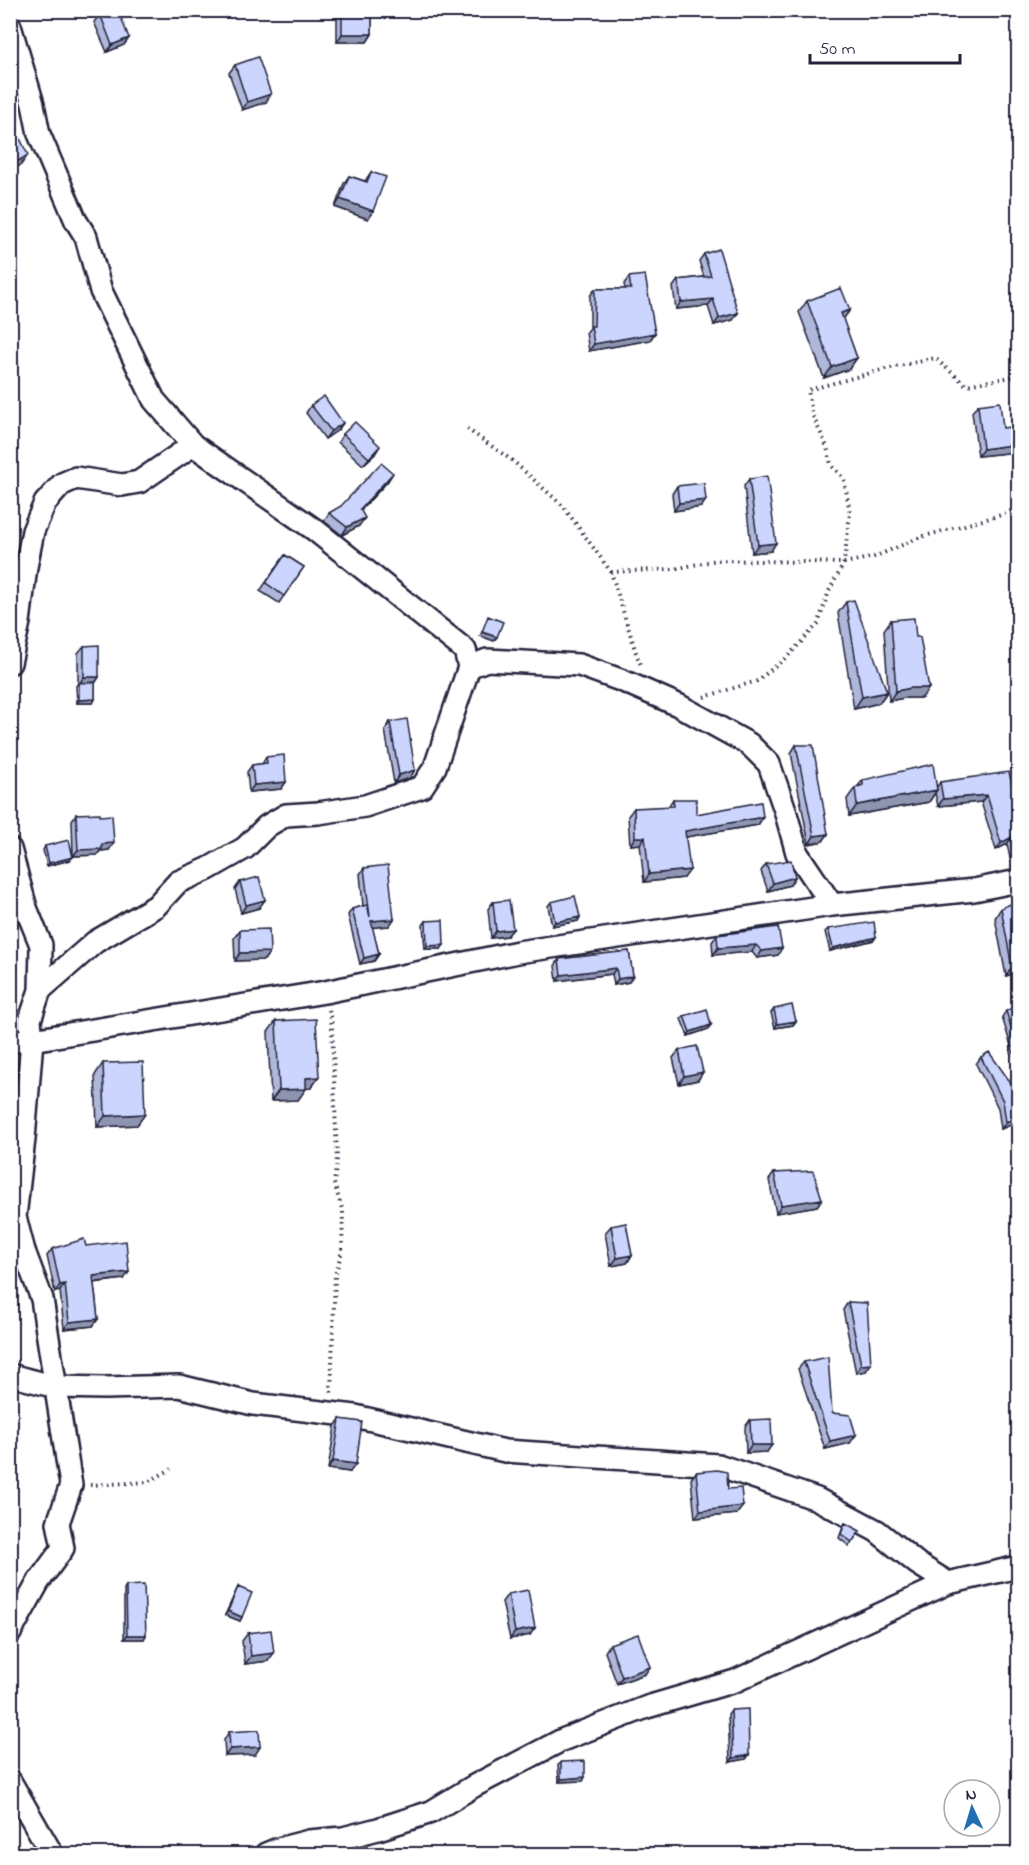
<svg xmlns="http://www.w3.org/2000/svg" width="1029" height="1865" viewBox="0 0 1029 1865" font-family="'Indie Flower',sans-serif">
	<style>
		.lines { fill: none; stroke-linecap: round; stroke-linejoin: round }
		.minor-casing { stroke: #22223b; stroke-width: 26 }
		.path { stroke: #22223b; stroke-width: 4; stroke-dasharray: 1.5 4.5; stroke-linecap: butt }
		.minor { stroke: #fff; stroke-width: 21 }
		.wall { fill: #afb7da; stroke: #22223b; stroke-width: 1.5 }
		.shaded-wall { fill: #8e95b1; stroke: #22223b; stroke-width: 1.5 }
		.building { fill: #cbd5fd; stroke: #22223b; stroke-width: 1.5 }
	</style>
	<rect width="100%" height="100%" fill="#fff"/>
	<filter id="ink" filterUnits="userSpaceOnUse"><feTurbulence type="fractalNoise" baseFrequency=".0167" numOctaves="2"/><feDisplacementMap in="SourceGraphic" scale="12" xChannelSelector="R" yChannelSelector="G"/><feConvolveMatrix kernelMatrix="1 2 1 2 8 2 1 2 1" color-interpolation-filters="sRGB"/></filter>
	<g filter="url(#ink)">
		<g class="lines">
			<defs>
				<path id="minor" d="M10,26L33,104L39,134L76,221L86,237L101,291L154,400L193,445L315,530L465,650L469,667
					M10,663L19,622L26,567L33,531L45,503L62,484L76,478L122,485L139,482L193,445
					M10,849L26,908L41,945L40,990
					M10,1041L32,1040L325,992L518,952L832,905L974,890L1018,881
					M10,1375L56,1387L105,1388L179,1386L253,1404L355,1416L505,1451L718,1465L817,1499L877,1531L918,1564L948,1583L1018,1567
					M10,1633L39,1581L63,1548L58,1523L71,1485L42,1299L24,1251L15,1217L24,1139L32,1040L30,1020L40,990L95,942L156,906L178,882L208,869L245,848L267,826L286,815L318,813L365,806L422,787L435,767L469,667L487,660L579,665L623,681L678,705L749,744L769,764L785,810L797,853L832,905
					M10,1781L52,1854
					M266,1854L278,1849L309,1841L343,1838L378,1829L431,1812L474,1786L562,1740L647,1707L735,1681L948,1583"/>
			</defs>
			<use href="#minor" class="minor-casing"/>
			<path class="path" d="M467,429L513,461L563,506L611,572L637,656L642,667
				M611,572L674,569L717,560L844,563L874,557L921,537L1001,515L1018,508
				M704,697L757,681L788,656L818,624L829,591L844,563L850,513L844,479L831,465L827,447L812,414L808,390L882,370L935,358L966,385L1018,376
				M329,1010L332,1025L337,1159L334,1183L343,1212L342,1251L335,1275L331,1393
				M90,1485L148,1482L171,1469"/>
			<use href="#minor" class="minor"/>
		</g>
		<path class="wall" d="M337,10H372V34L367,42H337Z
			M100,14L129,38L124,45L107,52L94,22Z
			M235,65L266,102L242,110L229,73Z
			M371,172L373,211L368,219L335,207L344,183L349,176L365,181Z
			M704,254L733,320L714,325L708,306L676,309L673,287L678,280L704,277L699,261Z
			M629,277L655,333L650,340L589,351L586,333L590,328V296L595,289H625L624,284Z
			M807,301L843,320L857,358L849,369L824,378L799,312Z
			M311,405L343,423L338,430L325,439L306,413Z
			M978,405L1017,452L978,456L972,412Z
			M343,434L375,454L363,465L338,442Z
			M749,479L771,551L752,553L744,486Z
			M388,481L360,511L359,526L342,535L324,521L329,513Z
			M677,486L706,500L701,507L674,511L672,494Z
			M285,555L304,567L279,603L260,591Z
			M846,602L887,692L879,703L854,709L838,613Z
			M891,620L922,698H904L889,701L884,630Z
			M84,646L99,677L95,683V699L93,703H77L76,686L78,683V653Z
			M390,722L410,778L394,783L385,730Z
			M796,745L828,834L823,841L809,844L791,753Z
			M266,757L286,782L281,789L249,792L247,772L252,765L262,764Z
			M863,780L937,787L940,782L1013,789L1018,801V856L1010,858L1007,844L996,850L981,802L938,806L935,793L929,802L849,816L847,799L855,788L858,786Z
			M673,799L696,814L763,817L758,825L686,837L684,878L644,882L640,844L630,845L628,816L634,808L668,807Z
			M76,814L100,816L109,850L100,851L97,855L73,856L72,820Z
			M45,846L70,860L47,866L43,850Z
			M766,864L790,885L768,891L761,871Z
			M364,868L394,919L389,926L372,927L379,954L374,961L360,964L348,915L352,909L363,906L360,874Z
			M240,882L259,908L241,913L235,889Z
			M493,902L513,929L507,936L491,938L488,909Z
			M551,902L580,917L578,921L552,926L548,906Z
			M1018,902V1000L1013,974L1006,976L995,918L1001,908Z
			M426,921L441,949H425L423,925Z
			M778,927V955L757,958L752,952L713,955L712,942L717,935Z
			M828,929L874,940L830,951L825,932Z
			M240,930L270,952L264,960L235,961L234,938Z
			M629,951L633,976L629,982L614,985L612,974L557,981L555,966L559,959Z
			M774,1009L796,1021L793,1025L775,1028L771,1013Z
			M1006,1011L1018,1019V1068L1002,1017Z
			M684,1016L708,1029L688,1036L681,1019Z
			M276,1021L319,1077L311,1088H306L298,1100L271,1101L268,1032Z
			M679,1050L703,1072L698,1080L679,1084L673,1058Z
			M981,1057L1018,1122L1001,1129L998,1108L976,1064Z
			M103,1063L145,1114L137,1125L97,1127L95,1075Z
			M774,1173L822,1199L817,1206L776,1213L769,1180Z
			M611,1226L632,1255L627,1263L611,1266L605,1233Z
			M86,1246L124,1279L94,1283L98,1319L93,1326L64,1329L60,1291L55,1292L47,1256L52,1249Z
			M848,1302L866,1371L856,1373L843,1310Z
			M804,1362L832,1413L850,1443L825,1449L798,1369Z
			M340,1419L350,1472L328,1469L335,1426Z
			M750,1420L767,1452L746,1453L745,1427Z
			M696,1472L728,1489L737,1514L695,1518L691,1479Z
			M845,1523L860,1531L849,1546L839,1538L843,1527Z
			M126,1586L146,1635L144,1639H124V1590Z
			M238,1587L242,1617L240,1621L225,1615L236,1591Z
			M508,1594L530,1635L510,1639L502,1602Z
			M248,1633L268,1661L245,1664L242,1641Z
			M610,1644L645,1674L617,1684L605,1652Z
			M731,1710L749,1755L746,1759L730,1762L728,1714Z
			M229,1732L255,1755L225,1756L224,1740Z
			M561,1762L585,1777L583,1781L559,1782L558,1765Z"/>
		<path class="shaded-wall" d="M342,34H372L367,42H337Z
			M129,38L124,45L107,52L112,45Z
			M271,94L266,102L242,110L247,102Z
			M28,155L21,165L10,171V166Z
			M340,199L373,211L368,219L335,207Z
			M713,299L708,306L676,309L681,302Z
			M850,310L842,321L841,313Z
			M738,313L733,320L714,325L719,318Z
			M655,333L650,340L589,351L594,344Z
			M857,358L849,369L824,378L832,367Z
			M343,423L338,430L325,439L331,431Z
			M1018,444V449L1017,452L978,456L983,449Z
			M380,446L375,454L363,465L369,458Z
			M393,473L388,481L354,517L360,509Z
			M706,500L701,507L674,511L679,503Z
			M365,518L359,526L342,535L347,527Z
			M776,543L771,551L752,553L758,545Z
			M482,632L497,637L494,641L480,636Z
			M84,677H99L94,685H78Z
			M911,688H929L922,698H904L889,701L896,691Z
			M887,692L879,703L854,709L862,697Z
			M95,699L93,703H77L79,700Z
			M415,770L410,778L394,783L399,775Z
			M286,782L281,789L249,792L254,785Z
			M937,790L929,802L849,816L857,805Z
			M987,795L981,802L938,806L943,799Z
			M763,817L758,825L680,838L685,831Z
			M828,834L823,841L809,844L814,836Z
			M635,837H645L640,844L630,845Z
			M1012,837L1007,844L996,850L1001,843Z
			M114,843L109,850L100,851L97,855L73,856L78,850L102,844Z
			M1018,849V856L1010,858L1015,850Z
			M73,857L70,860L47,866L49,863Z
			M690,870L684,878L644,882L649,874Z
			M795,877L790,885L768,891L773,883Z
			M265,900L259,908L241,913L246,905Z
			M580,917L578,921L552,926L555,922Z
			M394,919L389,926L366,928L371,921Z
			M513,929L507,936L491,938L496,931Z
			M876,937L874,940L830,951L833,948Z
			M444,945L441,949H425L427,946Z
			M756,945L752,952L713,955L718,948Z
			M782,948L778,955L757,958L762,951Z
			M270,952L264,960L235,961L240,953Z
			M379,954L374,961L360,964L364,958Z
			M1018,965L1013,974L1006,976L1012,967Z
			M616,968L612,974L557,981L561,975Z
			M633,976L629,982L614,985L618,979Z
			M796,1021L793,1025L775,1028L777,1024Z
			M711,1025L708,1029L688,1036L690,1032Z
			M703,1072L698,1080L679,1084L684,1076Z
			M319,1077L311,1088L298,1089L306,1078Z
			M306,1089L298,1100L271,1101L279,1090Z
			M145,1114L137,1125L97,1127L105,1116Z
			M1018,1117V1122L1001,1129L1006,1122Z
			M822,1199L817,1206L776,1213L781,1205Z
			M632,1255L627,1263L611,1266L617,1258Z
			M129,1272L124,1279L88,1283L93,1276Z
			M65,1284L60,1291L55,1292L60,1285Z
			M98,1319L93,1326L64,1329L69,1322Z
			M871,1364L866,1371L856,1373L861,1365Z
			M856,1435L850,1443L825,1449L830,1441Z
			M751,1445H772L767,1452L746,1453Z
			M333,1461L356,1464L350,1472L328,1469Z
			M743,1506L737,1514L695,1518L700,1511Z
			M228,1611L242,1617L240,1621L225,1615Z
			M535,1628L530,1635L510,1639L515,1632Z
			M127,1635H146L144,1639H124Z
			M274,1653L268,1661L245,1664L251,1656Z
			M650,1667L645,1674L617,1684L622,1677Z
			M260,1747L255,1755L225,1756L230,1749Z
			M749,1755L746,1759L730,1762L733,1758Z
			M585,1777L583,1781L559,1782L561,1779Z"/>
		<path class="building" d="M109,10H118L129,38L112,45L100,14Z
			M342,10H372V34H342Z
			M258,57L271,94L247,102L235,65Z
			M13,124L28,155L10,166V126Z
			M371,172L386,177L373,211L340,199L349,176L367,182Z
			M719,249L738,313L719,318L713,299L681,302L678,280L711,276L704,254Z
			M645,275L655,333L594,344L591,326H594L595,289H631L629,277Z
			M841,288L850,310L841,313L857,358L832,367L807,301Z
			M324,396L343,423L331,431L311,405Z
			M1000,402L1003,428L1018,426V444L983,449L978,405Z
			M355,422L380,446L369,458L343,434Z
			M381,463L393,473L360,509L365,518L347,527L329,513L341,506Z
			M767,476L776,543L758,545L749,479Z
			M704,483L706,500L679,503L677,486Z
			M285,555L304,567L284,596L266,583Z
			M854,600L887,692L862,697L846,602Z
			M488,616L503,622L497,637L482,632Z
			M914,618L916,637H920L929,688H911L896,691L891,620Z
			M99,645V677H84V646Z
			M95,682V699L79,700V683Z
			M407,719L415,770L399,775L390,722Z
			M796,745H813L828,834L814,836Z
			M284,755L286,782L254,785L252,765L267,763L266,757Z
			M933,764L937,790L857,805L855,788L863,785V780Z
			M1009,772L1013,789H1015L1018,801V849L1015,850L1012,837L1001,843L987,795L943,799L940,782Z
			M673,799H696V814L761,802L763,817L685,831L690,870L649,874L645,837H635L634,808L674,806Z
			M100,813V816L112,815L114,843L102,844V849L78,850L76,814Z
			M69,840L73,857L49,863L45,846Z
			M791,860L795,877L773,883L766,864Z
			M388,865L394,919L371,921L379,954L364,958L352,909L367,905L370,917L364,868Z
			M259,877L265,900L246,905L240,882Z
			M575,896L580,917L555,922L551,902Z
			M509,900L513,929L496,931L493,902Z
			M1018,902V965L1012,967L1001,908L1013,903Z
			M443,920L444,945L427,946L426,921Z
			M874,922L876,937L833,948L828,929Z
			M778,927L782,948L762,951L756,945L718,948L717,935Z
			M269,929L270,952L240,953V930Z
			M629,951L633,976L618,979L616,968L561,975L559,959Z
			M792,1005L796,1021L777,1024L774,1009Z
			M1012,1008L1018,1019V1049L1006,1011Z
			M707,1009L711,1025L690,1032L684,1016Z
			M316,1019L319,1077L306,1078V1089L279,1090L276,1021Z
			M697,1046L703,1072L684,1076L679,1050Z
			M989,1052L1018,1093V1117L1006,1122L1003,1101L981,1057Z
			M143,1062L145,1114L105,1116L103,1063Z
			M813,1171L822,1199L781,1205L774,1173Z
			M626,1223L632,1255L617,1258L611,1226Z
			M84,1239L86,1246L126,1241L129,1272L93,1276L98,1319L69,1322L65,1284L60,1285L52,1249Z
			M848,1302L867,1303L871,1364L861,1365Z
			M828,1357L832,1413L850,1415L856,1435L830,1441L804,1362Z
			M340,1419L362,1422L356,1464L333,1461Z
			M771,1419L772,1445H751L750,1420Z
			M717,1470L727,1472L728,1489L741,1488L743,1506L700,1511L696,1472Z
			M845,1523L860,1531L852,1542L841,1534Z
			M144,1585L146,1635H127L126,1586Z
			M238,1587L252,1593L242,1617L228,1611Z
			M528,1590L535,1628L515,1632L508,1594Z
			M271,1630L274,1653L251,1656L248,1633Z
			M638,1634L650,1667L622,1677L610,1644Z
			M748,1709L749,1755L733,1758L731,1710Z
			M259,1730L260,1747L230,1749L229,1732Z
			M585,1761V1777L561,1779V1762Z
			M135,1847L138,1854H116Z"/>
	</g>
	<rect width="1029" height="1865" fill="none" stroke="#fff" stroke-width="36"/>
	<rect x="18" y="18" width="993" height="1829" fill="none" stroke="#22223b" stroke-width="2" filter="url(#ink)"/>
	<g transform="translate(972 1808) rotate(356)"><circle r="28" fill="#ffffff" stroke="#a7a7b1" stroke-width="1.5"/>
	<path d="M0-4.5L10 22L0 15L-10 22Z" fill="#1f6fb2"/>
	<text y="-9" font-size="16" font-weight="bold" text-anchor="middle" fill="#22223b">N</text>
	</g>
	<path d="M810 54v9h150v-9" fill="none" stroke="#22223b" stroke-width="3"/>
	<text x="819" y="54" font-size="18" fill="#22223b" stroke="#ffffff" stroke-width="4.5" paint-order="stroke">50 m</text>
</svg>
